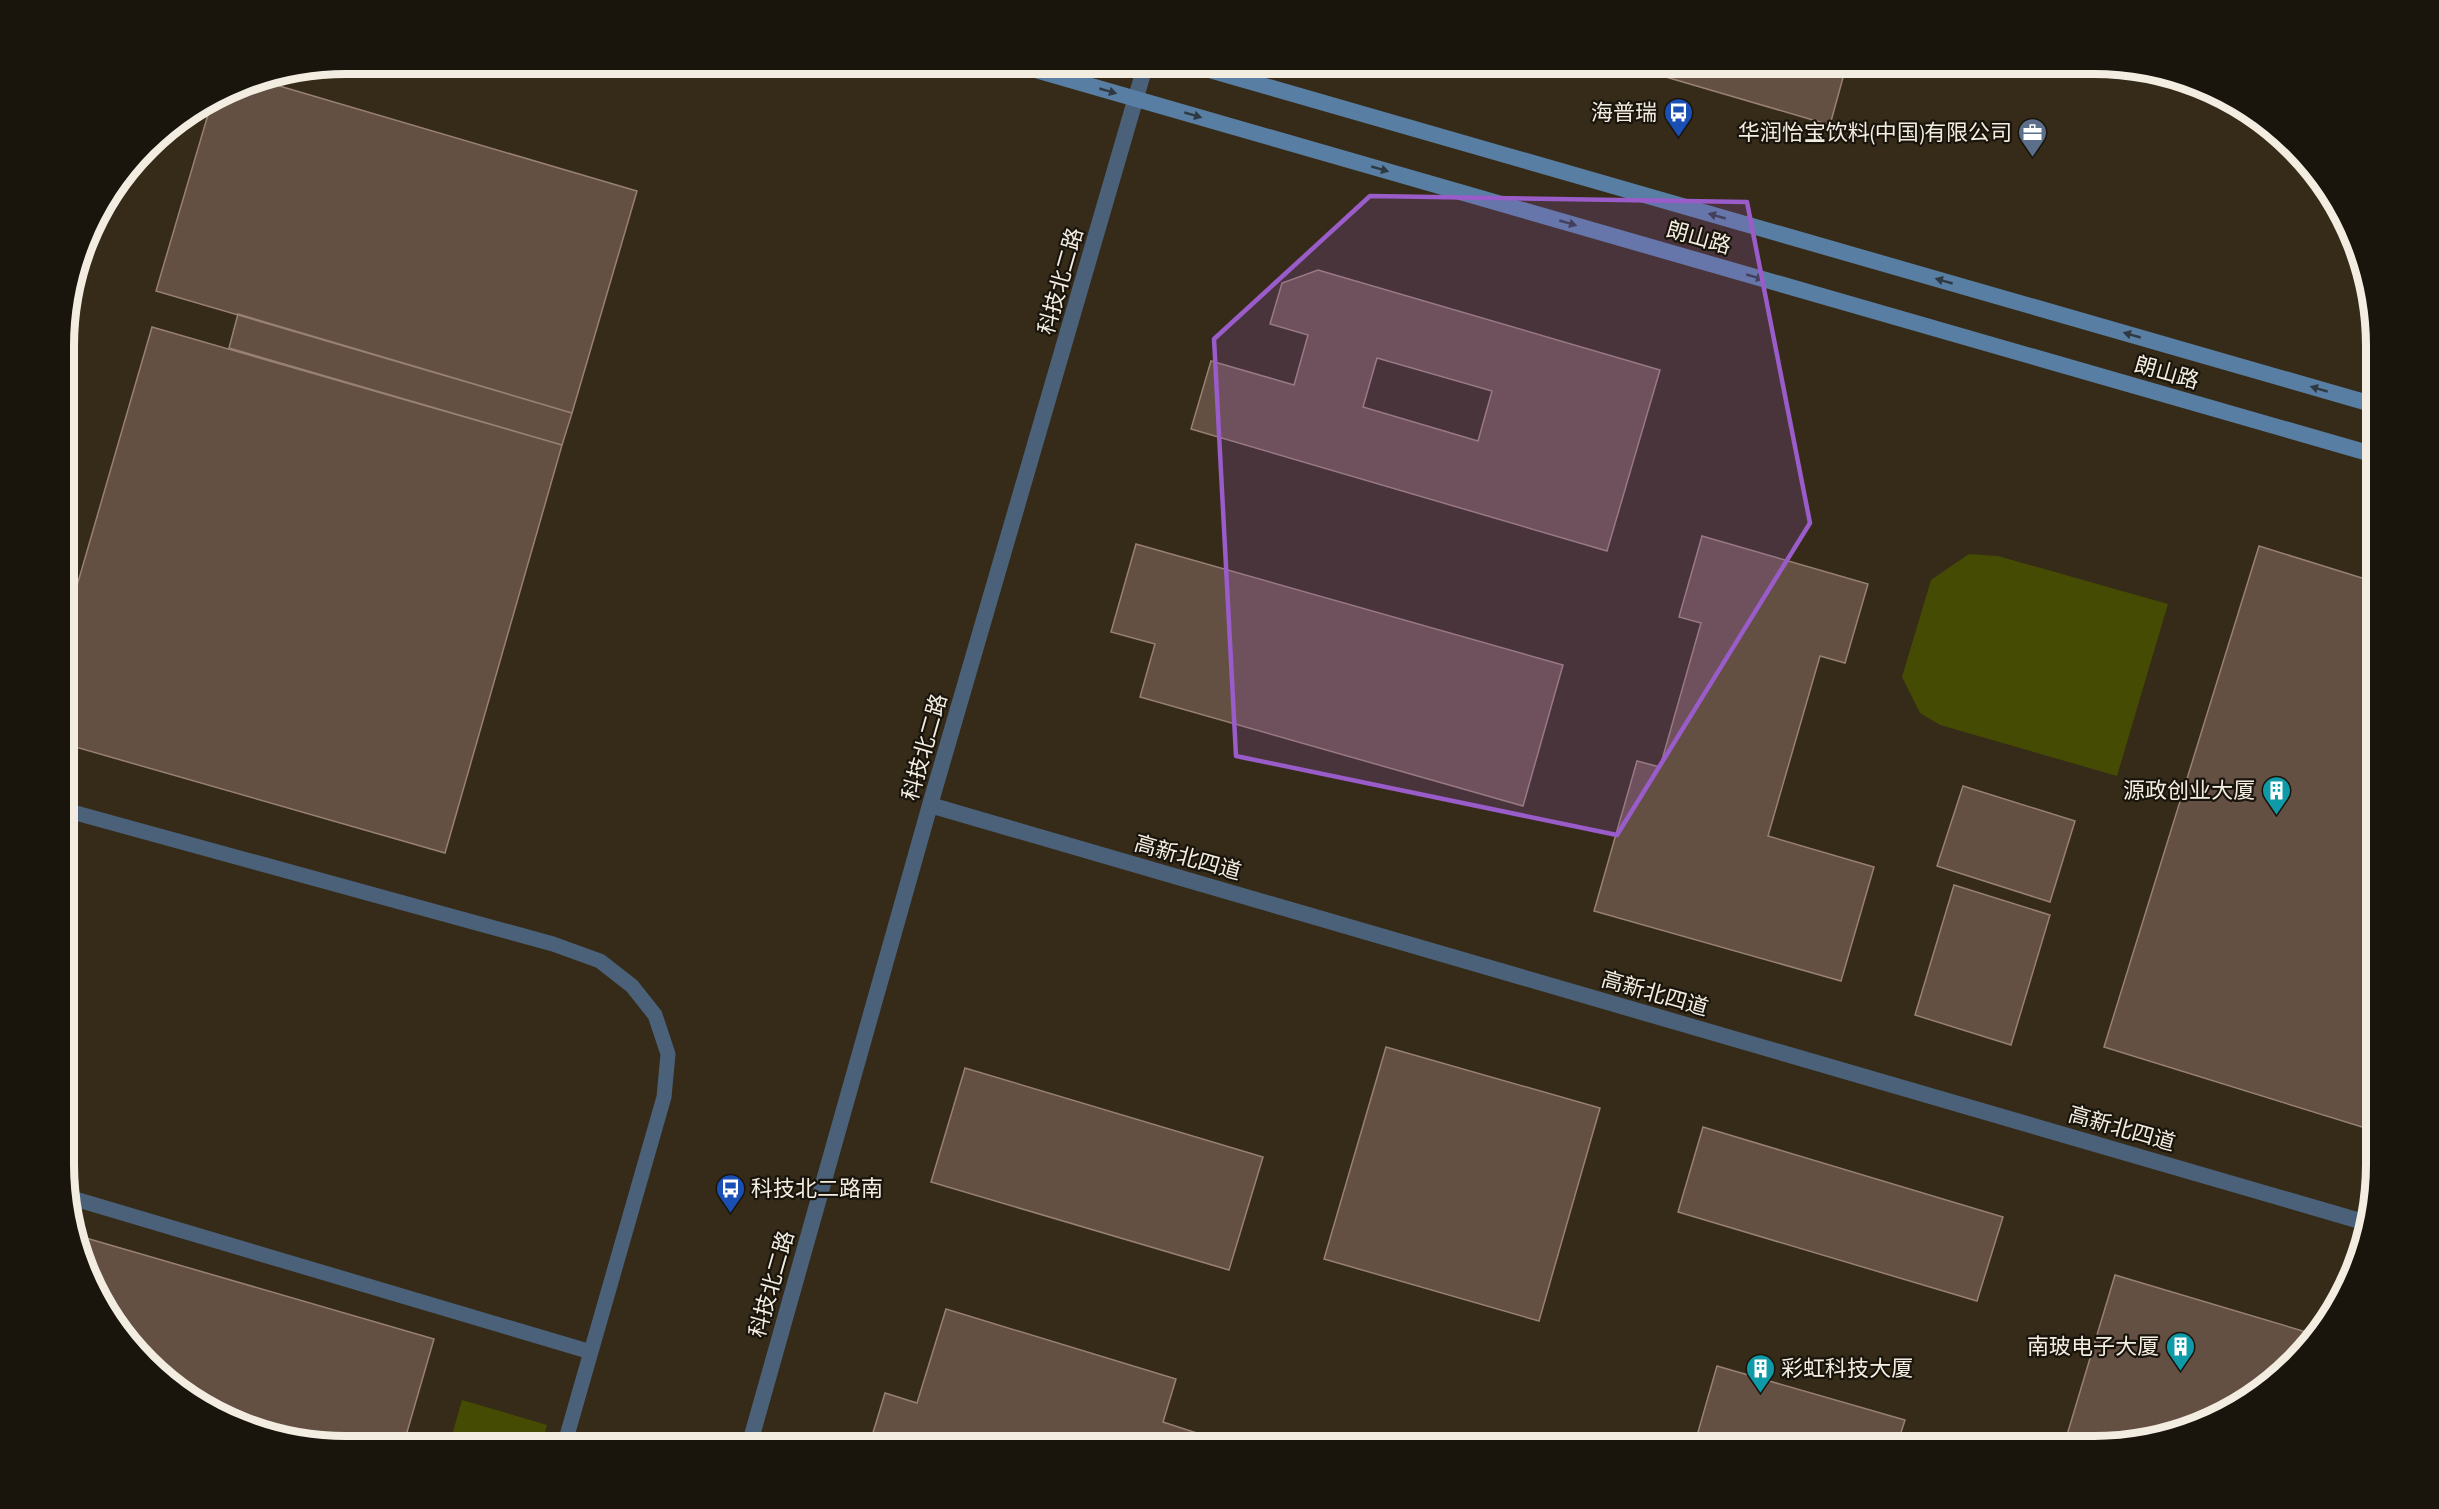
<svg xmlns="http://www.w3.org/2000/svg" width="2439" height="1509" viewBox="0 0 2439 1509" font-family="'PT Sans Narrow','Noto Sans SC',sans-serif">
	<style>
		.green { fill: #454b03 }
		.building { fill: #644f43; stroke: #988174; stroke-width: 1.5; fill-rule: evenodd }
		.lines { fill: none; stroke-linecap: round; stroke-linejoin: round }
		.service { stroke: #4a6179; stroke-width: 15 }
		.tertiary { stroke: #4a6179; stroke-width: 16 }
		.secondary { stroke: #597ea3; stroke-width: 16 }
		.oneway { fill: #2f3941 }
		.marked { fill: #995cc8; fill-opacity: 0.2; stroke: #995cc8; stroke-width: 4.5; stroke-linejoin: round }
		.labels { text-anchor: middle; stroke-width: 4.5; stroke-linejoin: round; paint-order: stroke }
		.poi-label { font-size: 22px; fill: #f3ede1; stroke: #19140c; text-anchor: end }
		.street-label { font-size: 22px; fill: #f3ede1; stroke: #19140c }
		.rim { fill: none; stroke: #f3ede1; stroke-width: 8 }
	</style>
	<rect width="100%" height="100%" fill="#352b18"/>
	<path class="green" d="M1969,554L1998,556L2168,604L2117,776L1940,725L1920,713L1902,677L1931,580Z
		M462,1400L547,1425L541,1446H449Z"/>
	<path class="building" d="M1618,63H1847L1830,125Z
		M259,80L637,191L572,413L156,291L212,101L238,84Z
		M1318,270L1660,370L1607,551L1191,429L1211,361L1294,385L1308,335L1270,324L1282,283ZM1377,358L1492,391L1478,441L1363,407Z
		M238,314L572,413L562,445L229,348Z
		M152,327L562,445L445,853L65,744V627Z
		M1702,536L1868,584L1845,663L1820,656L1768,836L1874,867L1841,981L1594,911L1637,761L1660,767L1701,623L1679,617Z
		M1136,544L1563,665L1523,806L1140,697L1155,644L1111,632Z
		M2259,546L2375,582V1131L2104,1047Z
		M1963,786L2075,821L2050,902L1937,866Z
		M1954,885L2050,915L2011,1045L1915,1015Z
		M1386,1047L1600,1108L1539,1321L1324,1259Z
		M965,1068L1263,1157L1229,1270L931,1182Z
		M1703,1127L2003,1217L1977,1301L1678,1212Z
		M79,1236L434,1339L403,1446H346L272,1436L189,1399L110,1320Z
		M2115,1275L2313,1334L2235,1408L2111,1445H2064Z
		M946,1309L1176,1379L1163,1422L1215,1439L1213,1446H869L885,1393L917,1403Z
		M1717,1366L1905,1420L1897,1445L1694,1446Z"/>
	<g class="lines">
		<path class="service" d="M65,810L553,944L600,961L632,986L655,1015L668,1054L664,1097L564,1446
			M65,1196L591,1352"/>
		<path class="tertiary" d="M930,805L2367,1223
			M749,1446L930,805L1146,63"/>
		<path class="secondary" d="M1011,63L2375,455
			M1185,63L2375,405"/>
	</g>
	<defs><path id="oneway-solid" d="M-6-.8H1V-3.2L6.5 0L1 3.2V.8H-6Z" transform="scale(1.5)"/></defs>
	<g class="oneway">
		<use href="#oneway-solid" transform="translate(1108 91) rotate(16)"/>
		<use href="#oneway-solid" transform="translate(1193 115) rotate(16)"/>
		<use href="#oneway-solid" transform="translate(1380 169) rotate(16)"/>
		<use href="#oneway-solid" transform="translate(1717 216) rotate(-164)"/>
		<use href="#oneway-solid" transform="translate(1568 223) rotate(16)"/>
		<use href="#oneway-solid" transform="translate(1755 277) rotate(16)"/>
		<use href="#oneway-solid" transform="translate(1944 281) rotate(-164)"/>
		<use href="#oneway-solid" transform="translate(2132 335) rotate(-164)"/>
		<use href="#oneway-solid" transform="translate(2319 389) rotate(-164)"/>
	</g>
	<path class="marked" d="M1370,196L1747,202L1810,523L1617,835L1236,756L1214,339Z"/>
	<defs>
		<symbol id="bus-pin" viewBox="-11 -11 22 30"><path d="M0 17L-7.5 6A9.5 9.5 0 1 1 7.5 6Z" fill="#1a4fb4" stroke="#19140c"/><path d="M-5-6H5V4H4V6H2V4H-2V6H-4V4H-5ZM-3.5-4V0h7V-4ZM-3.5 1.2v1.5H-2V1.2ZM2 1.2v1.5H3.5V1.2Z" fill="#fff"/></symbol>
		<symbol id="office-pin" viewBox="-11 -11 22 30"><path d="M0 17L-7.5 6A9.5 9.5 0 1 1 7.5 6Z" fill="#5c6f8a" stroke="#19140c"/><path d="M-6-3h4V-5.5h4V-3h4V5H-6ZM-1-4.5V-3h2v-1.5ZM-6 0V1H6V0Z" fill="#fff"/></symbol>
		<symbol id="building-pin" viewBox="-11 -11 22 30"><path d="M0 17L-7.5 6A9.5 9.5 0 1 1 7.5 6Z" fill="#0f9aa8" stroke="#19140c"/><path d="M-4-6H4V6H1V3H-1V6H-4ZM-2.5-4.3h1.7v1.8h-1.7ZM.8-4.3h1.7v1.8H.8ZM-2.5-1h1.7V.8h-1.7ZM.8-1h1.7V.8H.8Z" fill="#fff"/></symbol>
	</defs>
	<g fill-rule="evenodd">
		<use href="#bus-pin" x="1662" y="96" width="33" height="45"/>
		<use href="#office-pin" x="2016" y="116" width="33" height="45"/>
		<use href="#building-pin" x="2260" y="774" width="33" height="45"/>
		<use href="#bus-pin" x="714" y="1172" width="33" height="45"/>
		<use href="#building-pin" x="2164" y="1330" width="33" height="45"/>
		<use href="#building-pin" x="1744" y="1352" width="33" height="45"/>
	</g>
	<g class="labels">
		<g class="poi-label">
			<text x="1657" y="120">海普瑞</text>
			<text x="2012" y="140">华润怡宝饮料(中国)有限公司</text>
			<text x="2255" y="798">源政创业大厦</text>
			<text x="751" y="1196" text-anchor="start">科技北二路南</text>
			<text x="2159" y="1354">南玻电子大厦</text>
			<text x="1781" y="1376" text-anchor="start">彩虹科技大厦</text>
		</g>
		<g class="street-label">
			<text transform="translate(1699 237) rotate(16)" y="8">朗山路</text>
			<text transform="translate(1060 281) rotate(-74)" y="8">科技北二路</text>
			<text transform="translate(2167 372) rotate(16)" y="8">朗山路</text>
			<text transform="translate(924 747) rotate(-74)" y="8">科技北二路</text>
			<text transform="translate(1188 857) rotate(16)" y="8">高新北四道</text>
			<text transform="translate(1655 993) rotate(16)" y="8">高新北四道</text>
			<text transform="translate(2122 1128) rotate(16)" y="8">高新北四道</text>
			<text transform="translate(771 1284) rotate(-74)" y="8">科技北二路</text>
		</g>
	</g>
	<path d="M0 0H2439V1509H0ZM346 74H2094A272 272 0 0 1 2366 346V1164A272 272 0 0 1 2094 1436H346A272 272 0 0 1 74 1164V346A272 272 0 0 1 346 74Z" fill="#19140c" fill-rule="evenodd"/>
	<path class="rim" d="M346 74H2094A272 272 0 0 1 2366 346V1164A272 272 0 0 1 2094 1436H346A272 272 0 0 1 74 1164V346A272 272 0 0 1 346 74Z"/>
</svg>
